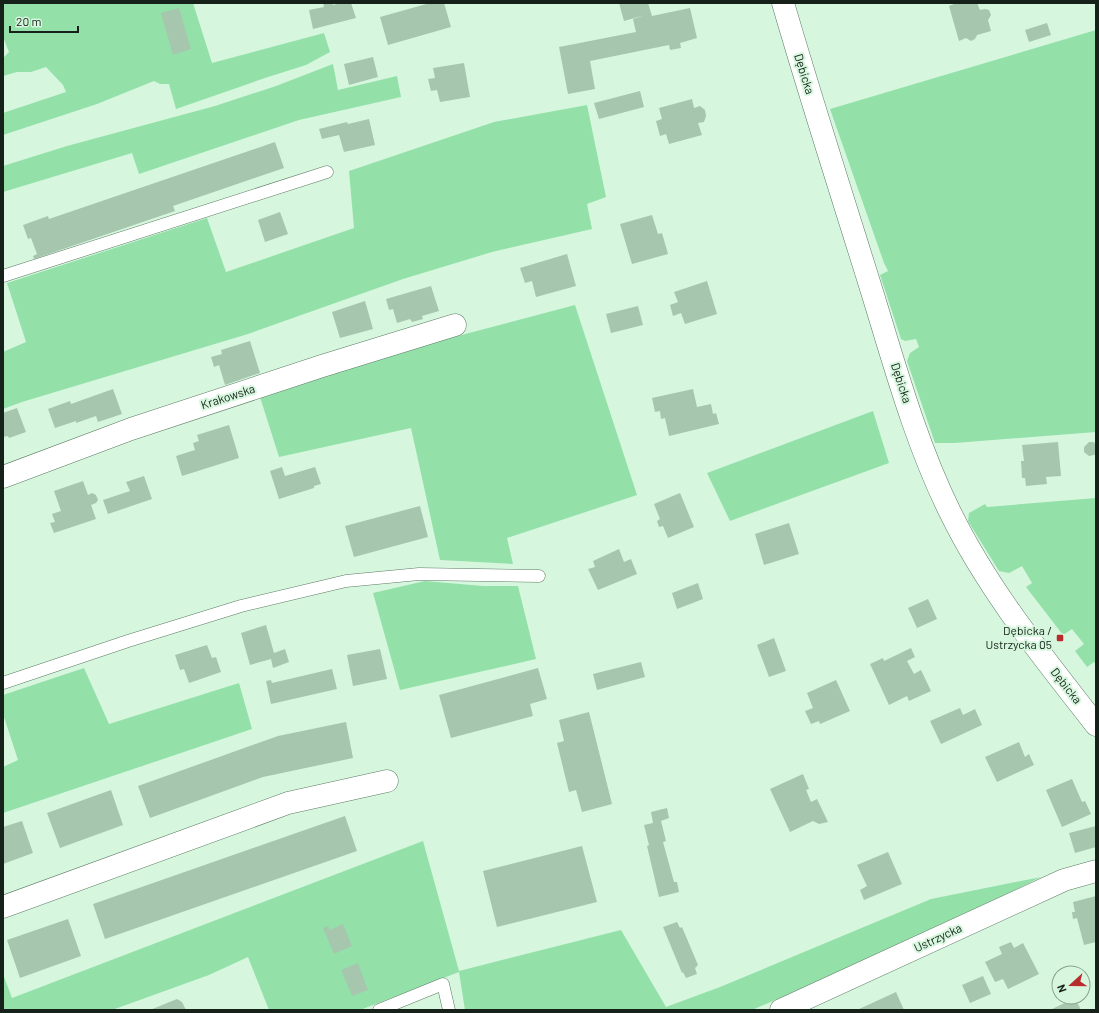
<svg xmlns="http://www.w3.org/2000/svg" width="1099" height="1013" viewBox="0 0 1099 1013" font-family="Barlow,sans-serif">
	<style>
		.green { fill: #93e1a9 }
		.building { fill: #a6c6ae }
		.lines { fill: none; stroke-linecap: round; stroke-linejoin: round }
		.lane-casing { stroke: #5d7b65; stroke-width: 13 }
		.street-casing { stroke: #5d7b65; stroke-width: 23 }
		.secondary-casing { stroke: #5d7b65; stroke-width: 23 }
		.lane { stroke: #fff; stroke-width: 12 }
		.street { stroke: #fff; stroke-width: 22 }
		.secondary { stroke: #fff; stroke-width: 22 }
		.poi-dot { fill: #ba2b2d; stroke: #d6f7de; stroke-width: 1.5 }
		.labels { text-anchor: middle; stroke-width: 4; stroke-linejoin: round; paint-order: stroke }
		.street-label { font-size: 12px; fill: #152119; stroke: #d6f7de }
		.poi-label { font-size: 12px; fill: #152119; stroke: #d6f7de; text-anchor: end }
	</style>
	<rect width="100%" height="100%" fill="#d6f7de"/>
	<path class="green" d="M3,3H193L212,63L324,33L330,52L306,65L265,78L176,109L169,84H160L154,81L97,104L3,135V113L66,92L63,85L46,67L31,72H17L3,76V58L9,52L3,37Z
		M1096,30V432L955,443H935L907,361L910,353L919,347L916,339L905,341L901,339L880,275L888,271L884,263L830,109Z
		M333,64L338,90L397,76L401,97L299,120L139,174L132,153L3,192V166L67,146L215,106L276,86Z
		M587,105L606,197L587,204L592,229L492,252L403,279L248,334L22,402L3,409V352L26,342L7,283L207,218L226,272L354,228L349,171L494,122Z
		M575,305L637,495L507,538L513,564L440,560L411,428L279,457L260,397L359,362Z
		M873,411L889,463L730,521L707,473Z
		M1096,498V664L1094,662L1087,667L1075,651L1084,644L1072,629L1063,635L1026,587L1032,583L1022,566L1009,573L999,571L968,521L969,513L985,504L987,507Z
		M425,581L483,586H518L536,659L400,690L373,593Z
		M84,668L109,724L239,683L252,729L3,813V767L18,760L3,714V695Z
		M423,841L459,971L621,930L666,1007L720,987L931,899L1041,877L924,936L752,1010H465L459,972L360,1010H269L248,957L209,975L112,1010H3V974L12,998Z"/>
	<path class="building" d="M323,3H332L333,5L340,3H351L356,18L313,29L309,10L324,7Z
		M430,3H444L451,27L388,45L380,17Z
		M619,3H648L652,16L690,8L697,38L680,43L681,48L670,50L669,45L590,61L595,89L568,94L559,47L636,32L633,19L645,15L624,21Z
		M954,3H977L980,10L985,9L989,10L991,15L988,20L991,31L977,35L975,39L971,41L966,38L959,41L949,6L954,4Z
		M179,8L191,49L173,55L161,13Z
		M1047,23L1051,35L1029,42L1025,30Z
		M373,57L378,77L349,85L344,64Z
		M464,63L470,97L440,102L437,90L431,91L428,79L435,78L433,68Z
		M640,91L644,107L599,119L594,103Z
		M692,99L694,108L700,106L705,110L706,116L704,122L698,123L702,135L669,144L666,134L660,136L656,121L662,119L659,108Z
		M369,119L375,145L344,152L339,135L322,139L319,129L347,122L348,124Z
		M275,142L284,168L173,206L175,211L34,259L33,256L37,254L31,238L28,239L23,225L48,216L49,219Z
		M280,212L288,234L265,242L258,220Z
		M652,215L658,234L662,233L668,254L632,264L620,224Z
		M567,254L576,286L536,297L532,281L525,283L520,268Z
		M707,281L717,314L685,324L681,313L673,316L670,305L678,302L674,292Z
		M431,286L439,311L422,316L423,319L412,322L410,319L397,323L393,309L389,310L386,299Z
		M365,301L373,329L340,338L332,312Z
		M638,306L643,325L611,333L606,314Z
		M250,341L260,373L225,385L219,365L214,367L211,357L222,354L221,350Z
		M113,389L122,414L98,422L96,416L76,423V421L55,428L48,409L70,401L71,404Z
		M693,389L697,407L711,404L713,414L716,413L719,424L669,436L665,418L661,419L660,411L655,412L652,398Z
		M17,408L26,432L9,438L8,436L3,437V413Z
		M229,425L239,458L182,476L176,456L195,450L193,443L199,441L197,435Z
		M1058,442L1061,476L1046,477L1047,484L1026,486L1025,478H1022L1021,461H1024L1022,445Z
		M1089,442H1093L1096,444V454L1094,455L1089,456L1084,452V447Z
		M282,467L285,476L315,467L321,484L314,486V488L279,499L270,471Z
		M144,476L152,499L108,514L103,500L130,491L126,482Z
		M83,481L88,495L92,493L96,495L98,500L96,503L91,505L96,519L54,533L50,523L55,522L52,514L61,511L54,491Z
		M680,493L694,527L668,538L663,526L659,527L657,521L660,519L654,504Z
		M420,506L428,537L354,557L345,526Z
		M789,523L799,554L764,565L755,534Z
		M619,549L624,562L631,559L637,574L598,590L588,569L595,567L593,561Z
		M698,583L703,599L677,609L672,593Z
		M928,599L937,619L917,628L908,608Z
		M266,625L274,653L285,649L289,662L273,668L271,659L250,665L241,633Z
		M774,638L786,671L769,677L757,645Z
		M207,645L212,658L216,657L221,672L189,683L184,669L180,670L175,655Z
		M911,648L915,657L907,661L914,674L921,670L931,691L909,701L907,696L889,705L870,664L883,658L884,661Z
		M380,649L387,679L353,686L347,655Z
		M641,662L645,677L597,690L593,674Z
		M538,668L547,699L530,704L533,716L451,738L439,695Z
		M332,669L337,689L271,704L266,681L271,680L272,683Z
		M836,680L850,711L820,724L819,721L811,724L805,711L813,708L807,693Z
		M960,708L963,715L975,709L982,725L941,744L930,721Z
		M589,712L612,804L582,812L576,790L569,792L557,743L564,741L559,720Z
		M346,722L353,758L263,777L150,818L138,786L278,736Z
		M1019,742L1025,757L1029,754L1034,765L997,782L985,757Z
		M803,774L809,789L806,790L811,802L817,799L828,822L819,824L813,821L790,832L770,789Z
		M1072,779L1082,802L1085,801L1091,814L1062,827L1046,790Z
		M111,790L123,825L60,848L47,813Z
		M667,808L669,818L661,821L666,841L663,842L674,882H677L679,892L659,897L647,846L649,845L644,825L653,823L651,812Z
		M345,816L357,851L105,939L93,904Z
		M22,821L33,853L3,864V827Z
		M1096,826V847L1075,853L1069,833Z
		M582,846L597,902L497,927L483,871Z
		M888,852L902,884L864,900L860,890L867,886L857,865Z
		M1096,896V942L1084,945L1077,918L1073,919L1072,912H1075L1073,902Z
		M68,919L81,956L20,978L7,940Z
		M677,922L680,928L682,927L698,965L695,968L697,974L686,978L683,972L682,973L663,927Z
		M343,924L352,946L334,954L323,928L328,926L330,930Z
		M1011,942L1014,948L1023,943L1039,974L1008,989L1003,979L995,982L985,962L1002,954L999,947Z
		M358,963L368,990L352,996L341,970Z
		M983,976L991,994L970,1003L962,985Z
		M896,992L904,1010H857Z
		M1075,998L1081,1010H1050Z
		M177,999L182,1002L186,1010H150Z"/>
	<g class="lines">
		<defs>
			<path id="lane" d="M3,276L327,172
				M3,683L128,641L241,606L346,581L419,574L539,576
				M379,1010L443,984L449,1010"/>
			<path id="street" d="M3,477L131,429L322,366L455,325
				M3,907L288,803L387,781
				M781,1010L1064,880L1096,871"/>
			<path id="secondary" d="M783,3C810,96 840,189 869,282C893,359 914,439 950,512C988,590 1043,657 1096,725"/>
		</defs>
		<use href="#lane" class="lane-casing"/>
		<use href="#street" class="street-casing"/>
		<use href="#secondary" class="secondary-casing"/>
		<use href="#lane" class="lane"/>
		<use href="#street" class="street"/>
		<use href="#secondary" class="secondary"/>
	</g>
	<rect class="poi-dot" x="1056" y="634" width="8" height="8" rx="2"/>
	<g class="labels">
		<g class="street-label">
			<text transform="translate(804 74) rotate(73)" y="4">Dębicka</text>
			<text transform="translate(901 383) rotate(72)" y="4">Dębicka</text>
			<text transform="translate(228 397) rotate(-18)" y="4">Krakowska</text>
			<text transform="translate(1066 686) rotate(52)" y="4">Dębicka</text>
			<text transform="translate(938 938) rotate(-25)" y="4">Ustrzycka</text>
		</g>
		<g class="poi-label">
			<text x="1052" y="635">Dębicka /<tspan x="1052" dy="14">Ustrzycka 05</tspan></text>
		</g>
	</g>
	<rect width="1099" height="1013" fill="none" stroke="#152119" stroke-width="8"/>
	<g transform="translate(1071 985) rotate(249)"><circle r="19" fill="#d6f7de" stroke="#89a18f"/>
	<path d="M0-3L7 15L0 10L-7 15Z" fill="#ba2b2d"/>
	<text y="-6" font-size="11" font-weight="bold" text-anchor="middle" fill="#152119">N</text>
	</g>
	<path d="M10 26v6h68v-6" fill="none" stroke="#152119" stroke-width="2"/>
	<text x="16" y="26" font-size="12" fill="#152119" stroke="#d6f7de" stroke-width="3" paint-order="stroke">20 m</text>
</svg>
